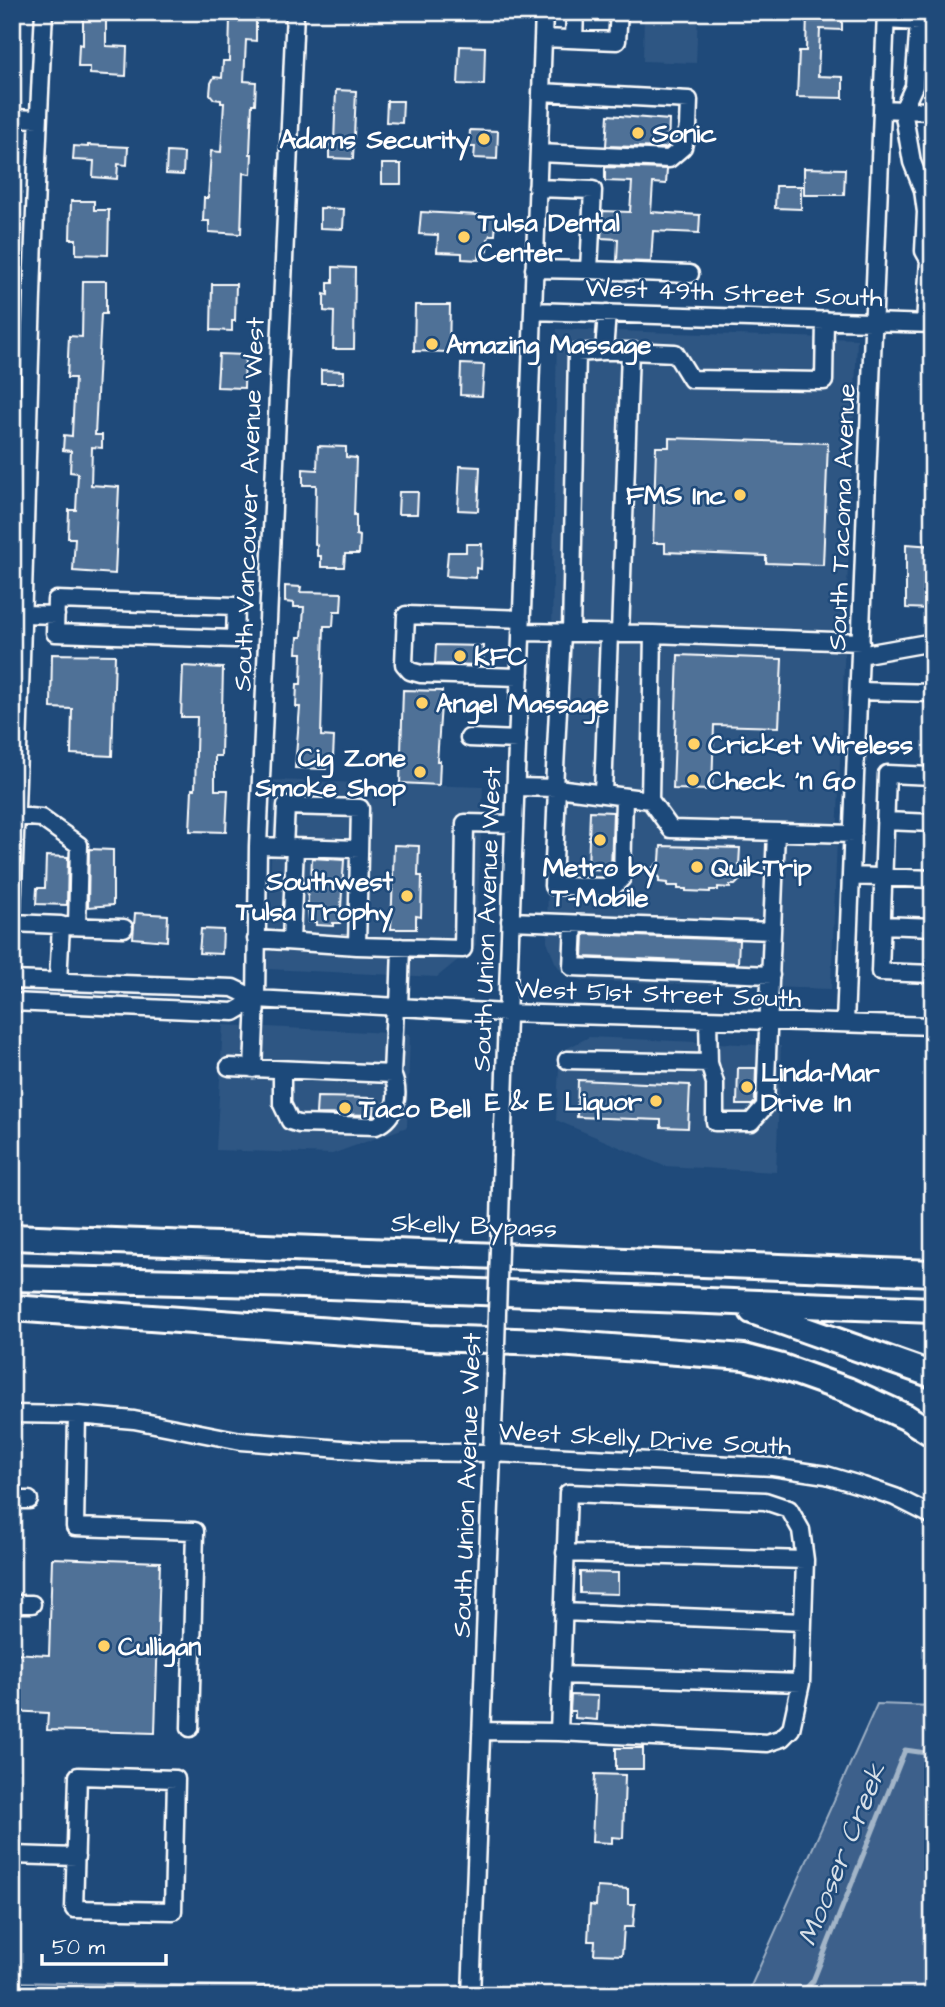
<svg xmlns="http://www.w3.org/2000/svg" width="945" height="2007" viewBox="0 0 945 2007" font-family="'Architects Daughter',sans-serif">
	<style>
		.built { fill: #2e5683 }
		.green { fill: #3c618b; stroke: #9eb0c5; stroke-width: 2 }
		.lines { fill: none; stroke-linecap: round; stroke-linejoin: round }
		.stream { stroke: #a3b5c8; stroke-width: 5 }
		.building { fill: #507197; stroke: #fff; stroke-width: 2 }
		.minor-casing { stroke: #fff; stroke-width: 21 }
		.highway-casing { stroke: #fff; stroke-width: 30 }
		.minor { stroke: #1f4a7a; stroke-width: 16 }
		.highway { stroke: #1f4a7a; stroke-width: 24 }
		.minor-bridge-casing { stroke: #fff; stroke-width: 21; stroke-linecap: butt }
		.minor-bridge { stroke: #1f4a7a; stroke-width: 16 }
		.poi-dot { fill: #ffd166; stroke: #1f4a7a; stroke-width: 2.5 }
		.labels { text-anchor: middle; stroke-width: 5; stroke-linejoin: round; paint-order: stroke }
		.poi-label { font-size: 26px; font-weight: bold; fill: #fff; stroke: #1f4a7a; text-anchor: start }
		.street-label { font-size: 26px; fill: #fff; stroke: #1f4a7a }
		.water-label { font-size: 28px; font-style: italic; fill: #d8e0e8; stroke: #1f4a7a }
	</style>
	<rect width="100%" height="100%" fill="#1f4a7a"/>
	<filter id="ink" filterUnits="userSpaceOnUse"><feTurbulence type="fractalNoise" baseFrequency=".0143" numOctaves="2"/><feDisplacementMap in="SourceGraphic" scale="14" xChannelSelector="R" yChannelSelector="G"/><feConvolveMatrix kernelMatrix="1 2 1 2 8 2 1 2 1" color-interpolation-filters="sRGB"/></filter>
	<g filter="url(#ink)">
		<path class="built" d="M644,12H698L696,63L643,61Z
			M557,329L857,339L831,989L584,981L561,971L555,962L547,941Z
			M274,780L483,787L476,945L437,977L267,969Z
			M223,1025L410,1034L407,1127L332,1154L216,1150Z
			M589,1037L781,1046L776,1172L664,1166L556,1120L560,1052Z"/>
		<path class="green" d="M877,1704L933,1706V1995H747Z
			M12,1982L427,1990V1995H12Z"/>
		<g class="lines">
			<path class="stream" d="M800,1995L813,1981L905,1750L933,1754"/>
		</g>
		<path class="building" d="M83,12H106V46L127,47L126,76L90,74V67H78L79,44L83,45Z
			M807,12L842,13V30L820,29L818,76L843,77V98L797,97L799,51H806Z
			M230,16H256V41L246,40L244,81L256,82L255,104H252L250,154H252L251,174L243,173L241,234L209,232V221H203L204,198H208L211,151L221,152L224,103H221V100L214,99L210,94L211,83L214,77L222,78L223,61H229Z
			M460,46L485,47L484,85L458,84Z
			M336,90L356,91L353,159L329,158V142H334Z
			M387,101H403L402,123L386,122Z
			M608,115L669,120L668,146L665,148L606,146Z
			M470,130L498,131L497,159L474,158L475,147H469Z
			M88,145L128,147L127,165L118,164L117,179L93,177L94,161L73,160L74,146L88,147Z
			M167,152L184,153L183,175L166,174Z
			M382,164H401V184H382Z
			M605,167L667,169L666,184L653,183L651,212L700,215L699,233L653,231L651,262L617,261L618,239L601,238L603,211L630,212L632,182L605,181Z
			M804,168L845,169L844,195H804Z
			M776,186H801V209L775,208Z
			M71,201H94V210H109L108,255L76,254V239H70Z
			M320,208L344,209L343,229L320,228Z
			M421,212L496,216L495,235H490L488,239L487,252L480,251L479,260L462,259V253L437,252L438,235L419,234Z
			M333,267L355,268L354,349H333L334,312L324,311V294L328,295V283H333Z
			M83,281H106V314H101L95,435H102V448L92,447L91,485L119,487L115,574L73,571L75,538H68L69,510H76L78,473L70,472L71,451L63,450L64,435L72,436V434L75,378H67L69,336L82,337Z
			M212,284H236L235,321H232V331L211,330Z
			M415,305H450L449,352L414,351Z
			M219,354L245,355L244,388L217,387Z
			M461,364L484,365L482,396L460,395Z
			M321,370L344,371V383H321Z
			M669,438L828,443L823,565L766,563V556L665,552V543H653L656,447H669Z
			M318,446L346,447V457L356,458L354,515H356V535L360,536L359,554H345L344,567H321V556H317V545L315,544L316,485H303V469L317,470Z
			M460,466L480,467L478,511L458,510Z
			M399,492H418L417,514H398Z
			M466,544H482L481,569L476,568V578L446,576L448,552H466Z
			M906,544L933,546V609L906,608Z
			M285,586L301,587L300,592L342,593L341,611H334L333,626H324L321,736L334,737L333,758H327L326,769L295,768L300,707H296L297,684H301L302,653H297L298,637H302L304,607H294V603L285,602Z
			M436,645L484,646L483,665L435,664Z
			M52,654L115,655L112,756L71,754L72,709L51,708Z
			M678,655L782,659L779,727L714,725L712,790L673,789Z
			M183,666L223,668L221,756H215V790H228L226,832L190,831L192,789H195L197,717H181Z
			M403,690L442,691L437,761H440L439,785L400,783Z
			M590,811L613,812L611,870L588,869Z
			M394,845L419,846L418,876H422L421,917L416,916V929H391Z
			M661,846L740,848L739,865L747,873L735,885H730V888L718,887V890H710V892L686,891V889H678V886H667V883L659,882V878L651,869L660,861Z
			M89,849L113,850V905L88,907Z
			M46,856L68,857L67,905L36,904L37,888H45Z
			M312,858L344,860L340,923H333V926L316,925V922H309L307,882H311Z
			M135,913L168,915L167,941L133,938Z
			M201,929L223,930L222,954L199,953Z
			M584,934L739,940L738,963L583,957Z
			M738,1068H756L755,1102L752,1105H737Z
			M578,1080L690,1085L688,1128L661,1127V1120L577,1117Z
			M317,1097L375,1098L374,1115L316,1114Z
			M52,1558L160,1562L155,1733L47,1730L48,1713L12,1711V1653L49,1655Z
			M580,1572L618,1573V1594L580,1593Z
			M571,1695L598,1696L597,1720L575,1718V1711H570Z
			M616,1748H643V1769H616Z
			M595,1774L625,1775L623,1838L612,1837V1843L592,1842Z
			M597,1887L628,1889V1904H635L633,1927H624L622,1955L594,1954L595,1941H588L590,1905L596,1906Z"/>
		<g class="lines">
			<defs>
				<path id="minor" d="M886,20L919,22L914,86L903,110L933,111
					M543,38L617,41L619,12
					M574,39L575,12
					M882,109L903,110L912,162L923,190L926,212L924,251L929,260L925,323
					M12,118L38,119
					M539,153L669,159L683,147L688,127L689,100L541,92
					M534,269L589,270L593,190L537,188
					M589,270L690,274
					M533,311L933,324
					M607,313L604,351H630L620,634
					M630,351L675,353L691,379L824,381L825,320
					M56,600L236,606L235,639L55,633Z
					M23,614L56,615
					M521,632L653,634L650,800
					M571,633L577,353L604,351
					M653,634L861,642
					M860,655L933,642
					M520,677L421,674L410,671L404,664L406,615L522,619
					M859,691L933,693
					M469,738L518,740
					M933,776L887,774L880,972L933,974
					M516,787L557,788L650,800L671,829L853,834
					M554,788L562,633
					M557,788L553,886L613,887L622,878L624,797
					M603,794L609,634
					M16,816L41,818L79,845L77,926
					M885,821L933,823
					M258,846L359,849
					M851,876L933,879
					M12,910C25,611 28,311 44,12
					M510,921L772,931
					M12,923L61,925L58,982
					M574,924L572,967L771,975
					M882,925L933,927
					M67,926L124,928
					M256,939L357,946L360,808L286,806L284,847
					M291,940L295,847
					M357,946L463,949L465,823L514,824
					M12,980L233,988L256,999L506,1013L933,1026
					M12,1002L234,1012L256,999
					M399,1007L401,947
					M845,1023L886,12
					M567,1060L709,1063L708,1019
					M709,1063L715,1083V1122H751L765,1106L776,832
					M229,1067L392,1074
					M253,1069L256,999L258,846L295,12
					M282,1070V1104L290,1121L299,1124L376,1126C396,1117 401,1094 392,1074L395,1007
					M502,1155L544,12
					M12,1414L77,1415L134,1420L241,1441L379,1452L491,1453L773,1467L826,1475L863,1486L895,1497L933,1516
					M77,1415L75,1527L195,1531L190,1728
					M12,1500H29
					M565,1553L805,1560
					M12,1604H32
					M563,1612L802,1622
					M560,1675L801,1683
					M481,1731L559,1732L767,1743L782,1738L791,1729L801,1683L805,1560L801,1530L789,1509L765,1501L568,1493L559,1732
					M78,1776L176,1779L173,1911L74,1909Z
					M12,1855L76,1857
					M471,1995L495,1376"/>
				<path id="highway" d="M12,1237L933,1273
					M12,1278L303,1285L933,1310
					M12,1308L429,1338L545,1342L744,1357L782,1367L847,1390L906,1417L933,1434
					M752,1311L933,1375"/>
			</defs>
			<use href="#minor" class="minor-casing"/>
			<use href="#highway" class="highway-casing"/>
			<use href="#minor" class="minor"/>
			<use href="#highway" class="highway"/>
			<defs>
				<path id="minor-bridge" d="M495,1376L502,1155"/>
			</defs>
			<use href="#minor-bridge" class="minor-bridge-casing"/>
			<use href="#minor-bridge" class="minor-bridge"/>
		</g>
	</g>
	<g class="poi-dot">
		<circle cx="638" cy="133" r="7"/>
		<circle cx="484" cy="139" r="7"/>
		<circle cx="464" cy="237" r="7"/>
		<circle cx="432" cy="344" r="7"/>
		<circle cx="740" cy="495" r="7"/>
		<circle cx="460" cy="656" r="7"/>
		<circle cx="422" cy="703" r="7"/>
		<circle cx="694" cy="744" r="7"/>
		<circle cx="420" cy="772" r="7"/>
		<circle cx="693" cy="780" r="7"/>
		<circle cx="600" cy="840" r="7"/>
		<circle cx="697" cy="867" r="7"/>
		<circle cx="407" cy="896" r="7"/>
		<circle cx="747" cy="1087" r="7"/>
		<circle cx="656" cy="1101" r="7"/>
		<circle cx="345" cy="1108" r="7"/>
		<circle cx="104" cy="1646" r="7"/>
	</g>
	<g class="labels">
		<g class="poi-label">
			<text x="652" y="142">Sonic</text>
			<text x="470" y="148" text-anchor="end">Adams Security</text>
			<text x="478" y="231">Tulsa Dental<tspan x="478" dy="30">Center</tspan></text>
			<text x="446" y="353">Amazing Massage</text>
			<text x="726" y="504" text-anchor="end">FMS Inc</text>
			<text x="474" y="665">KFC</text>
			<text x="436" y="712">Angel Massage</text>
			<text x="708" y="753">Cricket Wireless</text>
			<text x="406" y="766" text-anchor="end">Cig Zone<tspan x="406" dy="30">Smoke Shop</tspan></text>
			<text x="707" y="789">Check 'n Go</text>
			<text x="600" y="876" text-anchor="middle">Metro by<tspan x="600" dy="30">T-Mobile</tspan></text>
			<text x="711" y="876">QuikTrip</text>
			<text x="393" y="890" text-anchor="end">Southwest<tspan x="393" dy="30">Tulsa Trophy</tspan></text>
			<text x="761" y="1081">Linda-Mar<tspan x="761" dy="30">Drive In</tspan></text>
			<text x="642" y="1110" text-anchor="end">E &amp; E Liquor</text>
			<text x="359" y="1117">Taco Bell</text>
			<text x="118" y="1655">Culligan</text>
		</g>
		<g class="street-label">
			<text transform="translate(734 292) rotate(2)" y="9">West 49th Street South</text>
			<text transform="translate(248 504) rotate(-88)" y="9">South Vancouver Avenue West</text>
			<text transform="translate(841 517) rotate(-88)" y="9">South Tacoma Avenue</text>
			<text transform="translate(486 919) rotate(-88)" y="9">South Union Avenue West</text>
			<text transform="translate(658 993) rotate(2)" y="9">West 51st Street South</text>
			<text transform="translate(474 1225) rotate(2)" y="9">Skelly Bypass</text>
			<text transform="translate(645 1438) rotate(3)" y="9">West Skelly Drive South</text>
			<text transform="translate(466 1485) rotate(-88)" y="9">South Union Avenue West</text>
		</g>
		<g class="water-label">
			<text transform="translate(841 1854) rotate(-68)" y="10">Mooser Creek</text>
		</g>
	</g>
	<rect width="945" height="2007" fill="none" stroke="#1f4a7a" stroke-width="42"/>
	<rect x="21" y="21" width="903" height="1965" fill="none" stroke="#fff" stroke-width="2.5" filter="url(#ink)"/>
	<path d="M42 1954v10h124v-10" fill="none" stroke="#ffffff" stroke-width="3.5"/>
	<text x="52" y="1954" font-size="21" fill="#ffffff" stroke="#1f4a7a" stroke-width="5" paint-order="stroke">50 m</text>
</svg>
